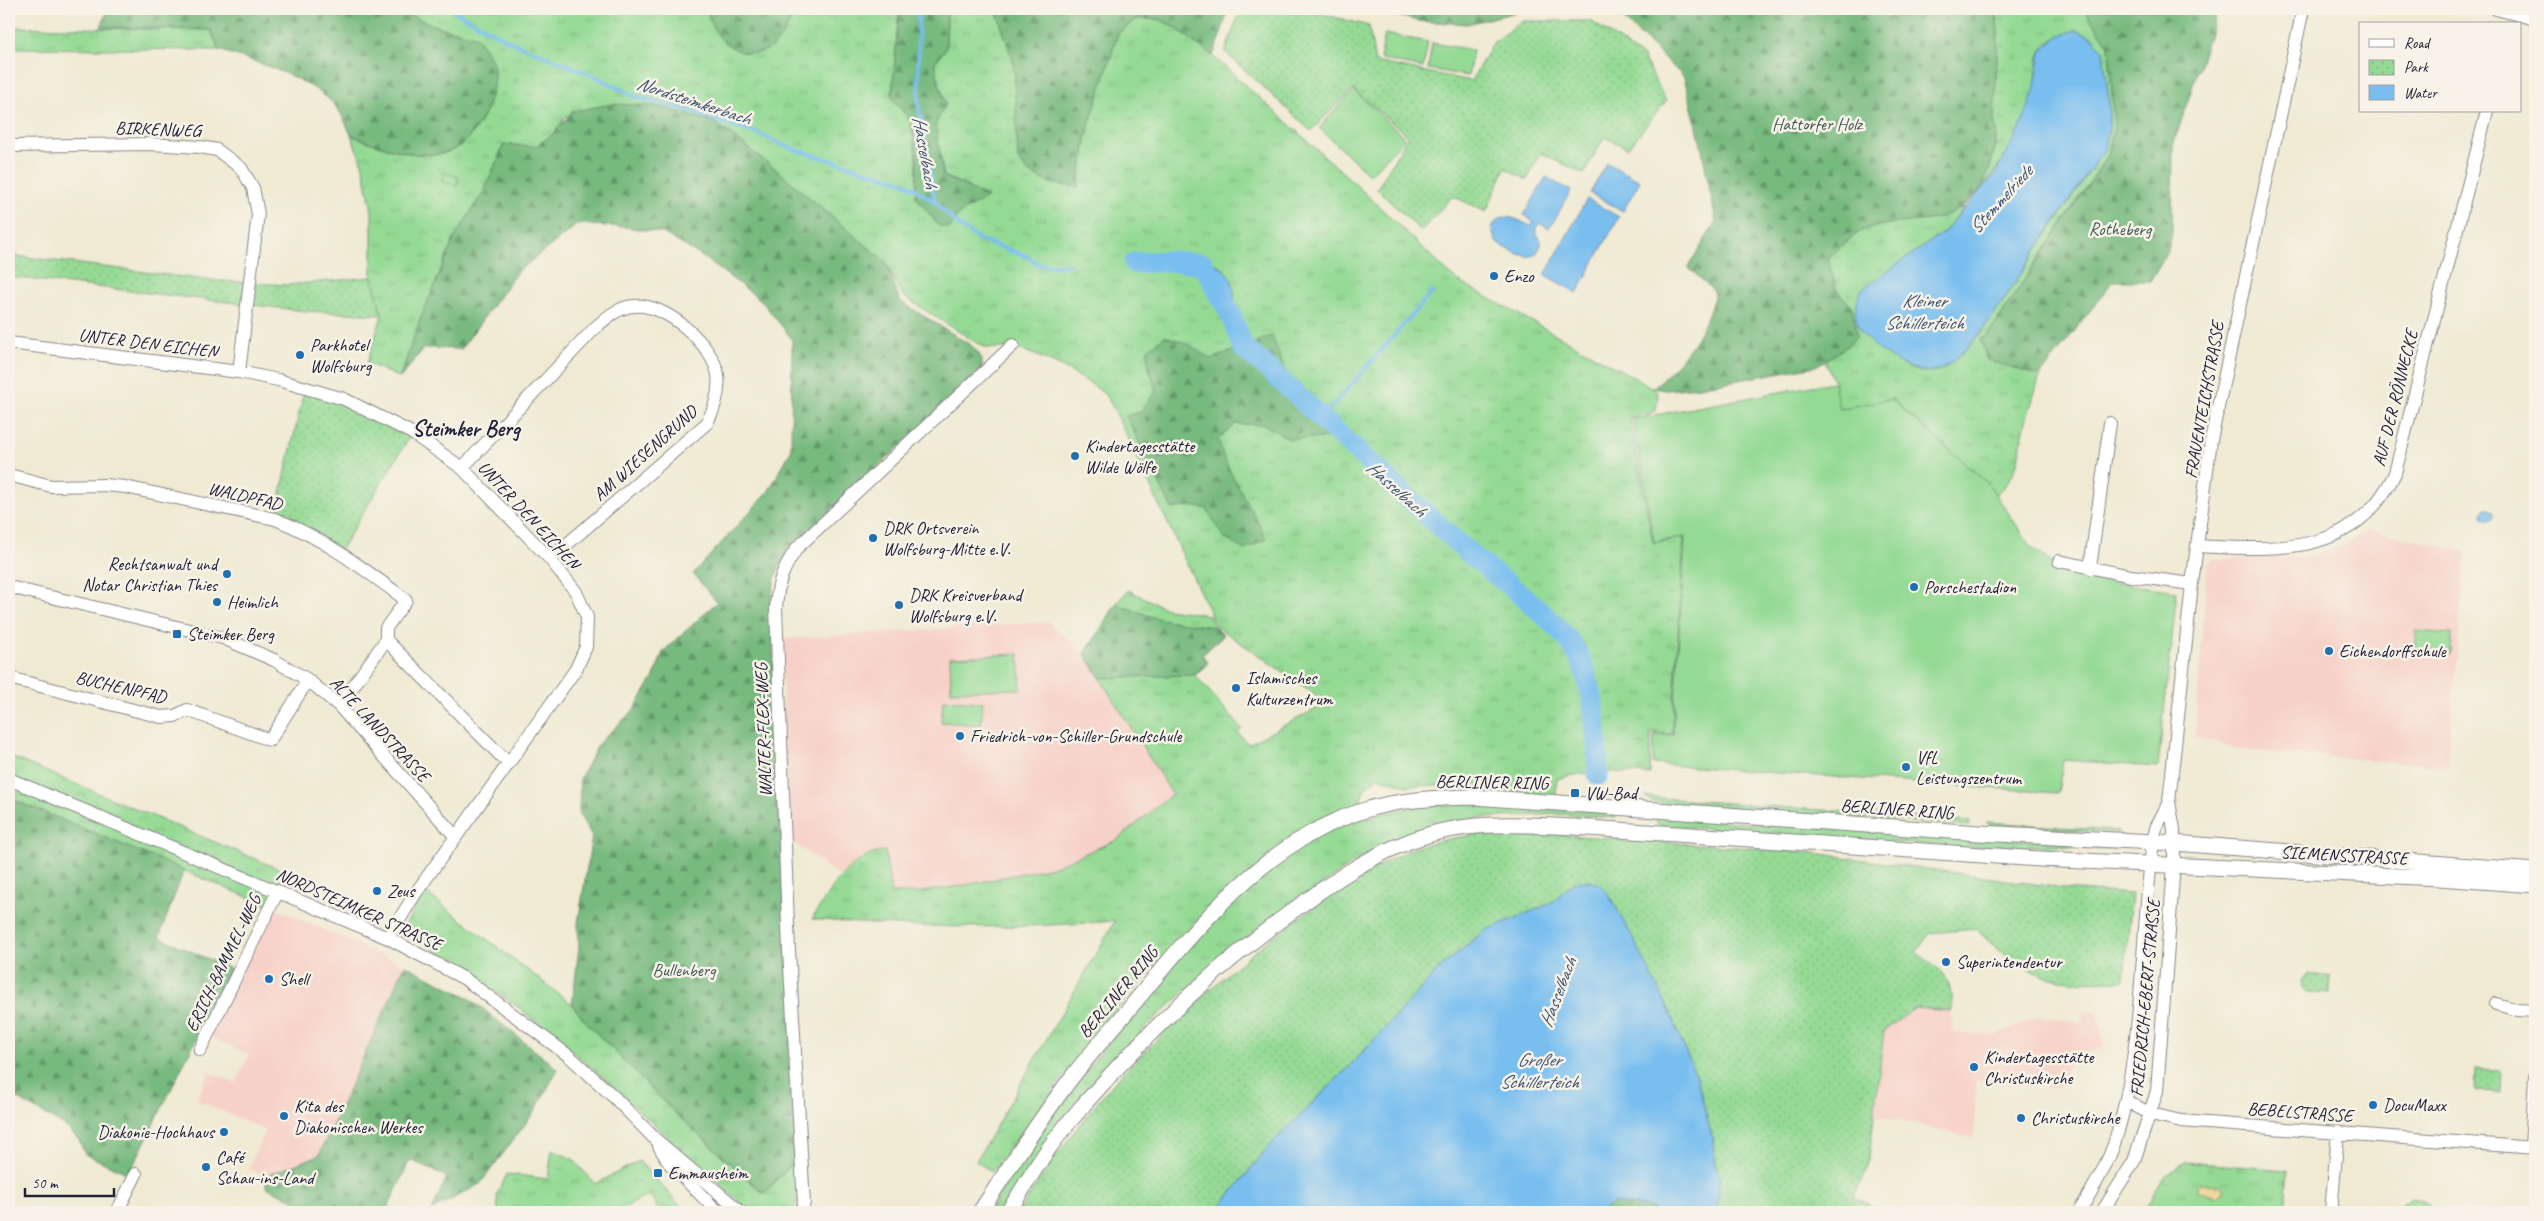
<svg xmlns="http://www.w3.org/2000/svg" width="2544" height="1221" viewBox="0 0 2544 1221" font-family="Caveat,sans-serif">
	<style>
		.built { fill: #f7d1c7 }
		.grass { fill: url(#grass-tufts); stroke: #5b7e68 }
		.forest { fill: url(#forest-firs); stroke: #4c6e5c }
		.sand { fill: url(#sand-dots); stroke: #887e6c }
		.park { fill: url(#park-dots); stroke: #5b7e68 }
		.pitch { fill: #94da94; stroke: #5b7e68 }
		.water { fill: #78beef; stroke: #4d7095 }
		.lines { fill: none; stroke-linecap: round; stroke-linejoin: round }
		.stream { stroke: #78beef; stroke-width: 4 }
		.river { stroke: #78beef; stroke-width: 21 }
		.minor-casing { stroke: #898687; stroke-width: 14 }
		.major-casing { stroke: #898687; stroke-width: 17 }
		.minor { stroke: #fff; stroke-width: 12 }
		.major { stroke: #fff; stroke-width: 15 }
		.poi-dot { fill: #1f6fb2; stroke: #f7f3e8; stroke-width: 2 }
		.labels { text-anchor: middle; stroke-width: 5; stroke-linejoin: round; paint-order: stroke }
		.park-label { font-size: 18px; fill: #445956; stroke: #f7f3e8 }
		.street-label { font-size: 18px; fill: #22223b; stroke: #f7f3e8 }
		.poi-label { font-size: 18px; fill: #22223b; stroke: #f7f3e8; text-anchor: start }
		.water-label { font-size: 19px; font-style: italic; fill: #3c5171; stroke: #f7f3e8 }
		.district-label { font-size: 22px; font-weight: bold; fill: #22223b; stroke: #f7f3e8 }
	</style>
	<defs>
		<pattern id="grass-tufts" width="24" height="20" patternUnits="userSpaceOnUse" patternTransform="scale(1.25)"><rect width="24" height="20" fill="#94da94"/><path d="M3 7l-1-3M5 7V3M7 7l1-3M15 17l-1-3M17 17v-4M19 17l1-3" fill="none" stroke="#7fbb80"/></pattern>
		<pattern id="forest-firs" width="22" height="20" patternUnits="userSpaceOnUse" patternTransform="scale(1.25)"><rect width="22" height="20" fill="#77ba7e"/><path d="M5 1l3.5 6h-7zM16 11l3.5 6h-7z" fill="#619768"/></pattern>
		<pattern id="sand-dots" width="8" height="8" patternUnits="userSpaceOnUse" patternTransform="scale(1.25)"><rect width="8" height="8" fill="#eeda9e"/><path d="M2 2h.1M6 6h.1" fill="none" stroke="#ccbb89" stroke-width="1.8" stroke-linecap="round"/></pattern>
		<pattern id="park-dots" width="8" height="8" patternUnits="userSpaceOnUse" patternTransform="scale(1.25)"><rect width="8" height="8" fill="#94da94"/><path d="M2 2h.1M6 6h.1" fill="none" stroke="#7fbb80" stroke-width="1.8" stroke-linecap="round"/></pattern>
	</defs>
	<rect width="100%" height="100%" fill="#f7f3e8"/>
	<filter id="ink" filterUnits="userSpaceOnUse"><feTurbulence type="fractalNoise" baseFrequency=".02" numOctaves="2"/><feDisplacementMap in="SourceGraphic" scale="10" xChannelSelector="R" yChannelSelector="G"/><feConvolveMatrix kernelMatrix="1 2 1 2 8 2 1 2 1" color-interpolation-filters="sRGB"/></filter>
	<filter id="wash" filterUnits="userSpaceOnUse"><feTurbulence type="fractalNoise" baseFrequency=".0096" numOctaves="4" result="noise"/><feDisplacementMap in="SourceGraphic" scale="20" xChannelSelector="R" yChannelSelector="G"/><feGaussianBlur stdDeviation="1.12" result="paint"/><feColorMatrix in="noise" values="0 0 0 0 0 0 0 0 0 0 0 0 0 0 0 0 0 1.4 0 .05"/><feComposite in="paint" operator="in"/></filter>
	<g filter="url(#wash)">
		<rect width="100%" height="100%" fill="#f0ead3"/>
		<path class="built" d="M2369,530L2466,551L2447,766L2243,750L2195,737L2207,564L2213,559L2309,557L2338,548Z
			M1048,622L1085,654L1172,794L1117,840L1052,867L961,886L915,893H890L885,851L871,853L861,858L839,876L785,836L782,639Z
			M274,908L405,965L319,1155L266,1176L249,1169L265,1130L197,1100L209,1072L236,1083L249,1055L209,1036Z
			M1915,1008L1952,1011V1033L1994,1036L2039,1016L2082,1023L2084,1011L2098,1013L2104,1046L2070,1059L2059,1088L1976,1081L1974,1135L1970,1138L1918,1124L1875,1116L1884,1031Z"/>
		<path class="grass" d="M398,9H708V11L789,25L795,9H899L892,97L911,122L917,159L916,197L969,187L944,176L935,125L946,104L938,81L935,61L946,48L947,9H996L1014,64L1018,159L1028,172L1050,183L1078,187L1088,129L1118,33L1136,19H1159L1176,28L1213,56L1350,179L1456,280L1628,374L1653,388L1658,394L1656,411L1630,418L1653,543L1684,538L1672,734L1651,733L1650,774C1618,772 1587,770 1557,779L1556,796L1447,785L1408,786L1378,777L1365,788L1359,804L1313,825L1198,919L1106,1021L992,1172L976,1161L1115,921C1014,929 912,929 812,919C831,889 848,856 885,851L891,893H915L961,886L1052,867L1117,840L1172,794L1085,654L1116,604L1128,590L1167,609L1209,615L1214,627L1224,635L1202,655L1208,663L1195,675L1242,729L1238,733L1248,744L1328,703L1216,626L1114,409C1111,405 1109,400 1106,396C1093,381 1038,354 1018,349C1006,346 995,350 983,347L903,296L885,262L774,168L714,122L566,116L553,134L535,147L504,144L485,189L454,239L418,325L400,378L367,363L382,315L372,277V211L363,166L351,135C379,146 413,159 444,153C473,148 496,99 494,71C493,61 482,47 477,37L429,24Z
			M1996,9H2083L2109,45L2114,128L2107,156L1987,336L1980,340L1988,360L2040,376C2035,392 2030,408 2025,425C2018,451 2021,476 1995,494L1989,485L1892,399L1838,409L1834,382L1825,360L1843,349L1857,336L1852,307L1836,289L1827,258L1862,230L1902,221L1929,220L1965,207L1944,232L1862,289C1845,321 1872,347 1898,361C1906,366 1916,372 1926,372C1939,373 1953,363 1962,354C1986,329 2004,299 2023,271C2050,230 2078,189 2105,148L2109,127V102L2103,51L2092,37L2076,30C2064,34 2047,40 2041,52C2035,63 2038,80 2034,93C2022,131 2002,166 1976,195C1989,173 2001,145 1994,119L1998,33Z
			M9,27L211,30L219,50L9,48Z
			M9,756L284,871L269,906L9,798Z
			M1646,797L1970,821L1969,826L1660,803L1652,802Z
			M1445,804H1476L1615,813L1616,818L1558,814L1478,818L1448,822L1409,833L1365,855L1232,949L1150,1023L1089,1089L1002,1212H989C1039,1129 1098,1052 1162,978C1207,925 1255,870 1318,837C1357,815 1401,809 1445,804Z
			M1653,817L2118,846L2117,849L2048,846L1969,848L1659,825Z
			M1986,822L2118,831V833L1992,827Z
			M425,892L572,1004L584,1020L675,1113L764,1194L801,1154L797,1203L792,1212H750L592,1068L519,1008L403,928Z
			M552,1150L573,1159L595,1184L639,1161L686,1212H660L650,1195L614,1212H498L497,1194L507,1174L548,1179Z
			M2185,1162L2288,1170L2286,1195L2282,1212H2143L2166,1175Z"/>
		<path class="forest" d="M108,9H397C414,17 429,24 447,30C455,32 469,33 476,37C479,39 481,44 483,46C488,53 494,62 494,70C496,99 474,147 444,153C414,159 379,146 351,135C347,126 343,116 337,108C315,79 253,61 219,50L211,30L101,27Z
			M708,9H795C790,21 784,37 773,46C746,67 709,39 708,9Z
			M899,9H947L946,48L935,62L938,81L946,104L935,125L943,176L988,197L960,213L950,228L939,226L916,197L917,159L911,122L892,97Z
			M996,9H1229L1213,56L1176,28L1159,19H1136L1118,33L1088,129L1078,187L1050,183L1028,172L1018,159L1014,64Z
			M1365,9H1530L1467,24L1419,21Z
			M1588,9H1996L1998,33L1994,119C1998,134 1994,148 1991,163C1985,194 1958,216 1927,220C1906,223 1884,222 1863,230C1851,235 1838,250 1828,258L1836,289L1852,307L1857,337L1843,349L1816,366L1699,387L1666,390L1653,388C1683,361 1706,333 1715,292L1688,267L1716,222L1699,135L1684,77L1618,14Z
			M2083,9H2218L2173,146L2172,234L2167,252L2150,281H2113L2040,376L1987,360L1980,339L1987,336L2108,156L2114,128L2109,45Z
			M613,104L657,106L714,122L774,168L886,262L900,301L972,346C981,355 983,359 982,371L793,545C776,568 773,580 771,608L801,1154L764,1194L675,1113L584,1020L572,1004L579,948L578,923L592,836L579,814L580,778L599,743L633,711L654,677L663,652L717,602L693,574L768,492L791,451L792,339L761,300L700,255L663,233L626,227L578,224L517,272L461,349L424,348L400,378L418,325L454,239L485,189L504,144L535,147L553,134L573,111Z
			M1165,336L1186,343L1211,359L1272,336L1287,375L1343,429L1326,438L1289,439L1265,425L1236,424L1218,439C1227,475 1251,505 1266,539L1244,550L1223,537L1207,509L1191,506L1172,509L1126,416L1140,412L1156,391L1149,368L1147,350Z
			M1116,604L1159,619L1214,627L1224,635L1202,655L1208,663L1194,675L1102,678L1085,654Z
			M9,798L184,870L159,937L231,969L129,1174L85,1154L79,1140L65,1126L9,1094Z
			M405,965L468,997L558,1069L535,1111L480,1184L432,1210L447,1177L410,1160L386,1212H319L266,1187V1176L319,1155Z
			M1614,1203L1653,1208L1655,1212H1600Z"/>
		<path class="sand" d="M2200,1183L2222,1186L2225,1191L2218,1197L2197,1190Z"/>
		<path class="park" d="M1241,9H1303L1369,26L1375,62L1471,81L1492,44L1521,21H1591L1643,57L1666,101L1628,148L1604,137L1584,174L1541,153L1527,180L1505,168L1486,212L1453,196L1421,231L1377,189L1408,136L1353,89L1311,131L1225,52Z
			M9,255L208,280L287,285L372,277L382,315L305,311L9,277Z
			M305,387L412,433L340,551L275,519Z
			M1507,831L1807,852L2077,890L2132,894L2124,981C2104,981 2081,983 2061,980C2028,975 1999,952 1976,929L1930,933L1916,952C1943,973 1952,975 1952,1011L1915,1008L1884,1031L1868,1167L1853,1197L1886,1212H1717L1720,1176L1715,1165L1713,1141L1697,1079L1668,1008L1614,905L1590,880L1573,883L1552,902L1540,908L1484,931L1442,966L1348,1068L1268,1147L1216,1212H1019C1046,1170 1075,1128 1108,1090C1121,1074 1138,1059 1153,1044C1210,986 1273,932 1342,889C1365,875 1389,858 1414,848C1445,838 1475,834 1507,831Z
			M2309,974L2330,977L2329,994L2307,992L2303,988L2302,980Z
			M2476,1069L2501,1070L2500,1093L2475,1092Z
			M2411,1197C2421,1199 2432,1200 2430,1212H2396L2399,1207Z"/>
		<path class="pitch" d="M1385,34L1428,42L1423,68L1380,59Z
			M1432,43L1473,50L1468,76L1428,69Z
			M1354,90L1405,138L1370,175L1319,128Z
			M444,172L458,177L457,186L441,181Z
			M1834,382L1839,409L1891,399L1989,485L2033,549L2058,567L2116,583L2177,591L2158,767L2063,760L2058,793L1653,764L1654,735H1673L1685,537L1654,542L1633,419Z
			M2416,631L2451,634L2450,655L2414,652Z
			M1019,654L1021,689L951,691L950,657Z
			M943,700L983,702L981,725L941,722Z"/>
		<path class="water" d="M2076,30L2092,37L2103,51L2109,102V127L2105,148C2083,180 2061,213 2039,245C2017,279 1973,356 1937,370C1915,379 1867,346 1858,326C1853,314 1856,300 1862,289L1944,232L1995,174L2021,127L2034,91L2041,52L2057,37Z
			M1607,163L1640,181L1623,211L1590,193Z
			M1546,177L1571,191L1549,229L1539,223L1535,230L1541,241C1538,270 1510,250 1496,242L1492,229C1499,208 1517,220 1531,226L1534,221L1524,215Z
			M1587,199L1619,217L1577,293L1545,275Z
			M1214,263C1237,276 1236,293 1232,317L1216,308L1203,264Z
			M2482 515a6 6 0 1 1 12 0a6 6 0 1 1-12 0Z
			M1580,880L1598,883L1607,892L1631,934L1668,1008L1697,1079L1713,1141L1715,1165L1720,1176L1717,1212H1655L1653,1208L1614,1203L1600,1212H1216L1268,1147L1348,1068L1442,966L1484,931L1540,908L1552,902L1573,883Z"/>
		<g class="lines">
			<path class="stream" d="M450,9L511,42L597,77L635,97L689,110L726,124L754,132L787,147L906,183L935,202L958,225L980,240L1026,256L1038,264L1055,266L1069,264
				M918,9L919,106L935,202
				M1322,418L1432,292"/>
			<path class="river" d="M1134,263L1171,261L1203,264L1232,317L1243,348L1264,365C1332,428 1400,492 1470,554C1499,579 1564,623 1579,657C1596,692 1597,737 1598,775"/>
		</g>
	</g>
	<g filter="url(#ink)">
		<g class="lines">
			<defs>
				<path id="minor" d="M2496,9L2535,19
					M9,146L150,144L200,147L217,150L241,168L253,188L258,214L239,372
					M9,343L239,372L278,380L344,399L412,433L462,468L550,559L576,592L587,617L586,647L576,669L415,894L388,938
					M462,468L595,328C606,318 618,307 634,306C665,302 713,345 718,375C720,392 715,408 707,423L550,559
					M9,475L51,486L105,485L125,487L275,519C324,538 364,569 406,600L386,628V640L339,706
					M2198,546C2277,550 2356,557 2395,473L2487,111
					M2059,561L2131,576L2192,584
					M2090,568L2110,423
					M9,587L223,638L274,660L308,680L339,706L456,837
					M386,640L508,763
					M9,678L161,717L175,716L187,710L270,740L308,680
					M9,779L388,938L465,979L569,1056L614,1097L654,1138L741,1212
					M2496,1004L2518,1010L2535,1011
					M200,1050L278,891
					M2126,1101L2151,1114L2181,1121L2535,1148
					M659,1146L669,1163L718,1212
					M2531,1148L2535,1076
					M117,1212L136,1174
					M801,1212L804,1203L789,951L776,608C778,581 782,570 797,548L1013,345
					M2079,1212C2090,1194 2109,1161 2115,1141C2145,1045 2140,941 2153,842L2156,828L2169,802L2192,584L2211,440L2303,9
					M2102,1212L2134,1161L2157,1091L2174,865V829L2169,802
					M2331,1212L2338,1132"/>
				<path id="major" d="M980,1212C1009,1168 1037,1123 1069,1081C1091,1052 1116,1025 1139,997C1200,923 1267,841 1362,811C1398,799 1436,798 1474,797L1979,833L2174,843L2535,871
					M1008,1212C1022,1191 1034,1169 1049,1148C1069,1120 1093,1094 1117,1068C1170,1011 1227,959 1291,912C1328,885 1367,857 1410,841C1462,820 1519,824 1574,827L2040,859L2439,878L2535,885"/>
			</defs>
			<use href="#minor" class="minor-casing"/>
			<use href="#major" class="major-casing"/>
			<use href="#minor" class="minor"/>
			<use href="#major" class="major"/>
		</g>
	</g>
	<g class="poi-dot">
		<circle cx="1494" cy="276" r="5"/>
		<circle cx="300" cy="355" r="5"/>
		<circle cx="1075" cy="456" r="5"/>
		<circle cx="873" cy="538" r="5"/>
		<circle cx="227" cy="574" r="5"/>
		<circle cx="1914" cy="587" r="5"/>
		<circle cx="217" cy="602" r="5"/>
		<circle cx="899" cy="605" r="5"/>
		<rect x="172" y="629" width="10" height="10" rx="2.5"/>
		<circle cx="2329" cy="651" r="5"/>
		<circle cx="1236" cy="688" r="5"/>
		<circle cx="960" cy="736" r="5"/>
		<circle cx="1906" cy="767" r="5"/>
		<rect x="1570" y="788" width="10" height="10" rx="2.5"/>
		<circle cx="377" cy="891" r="5"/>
		<circle cx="1946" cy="962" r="5"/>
		<circle cx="269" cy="979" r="5"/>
		<circle cx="1974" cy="1067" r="5"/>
		<circle cx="2373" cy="1105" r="5"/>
		<circle cx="284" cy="1116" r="5"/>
		<circle cx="2021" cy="1118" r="5"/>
		<circle cx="224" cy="1132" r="5"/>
		<circle cx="206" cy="1167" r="5"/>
		<rect x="653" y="1168" width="10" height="10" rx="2.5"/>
	</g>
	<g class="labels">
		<g class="park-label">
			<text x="1817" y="130">Hattorfer Holz</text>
			<text x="2120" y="235">Rotheberg</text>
			<text x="684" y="976">Bullenberg</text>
		</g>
		<g class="street-label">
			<text transform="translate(158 129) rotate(2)" y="6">BIRKENWEG</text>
			<text transform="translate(148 343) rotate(7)" y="6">UNTER DEN EICHEN</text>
			<text transform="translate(2395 398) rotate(-76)" y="6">AUF DER RÖNNECKE</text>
			<text transform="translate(2204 400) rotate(-80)" y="6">FRAUENTEICHSTRASSE</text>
			<text transform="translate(645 453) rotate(-42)" y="6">AM WIESENGRUND</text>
			<text transform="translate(245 496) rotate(13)" y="6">WALDPFAD</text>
			<text transform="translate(529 515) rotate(47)" y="6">UNTER DEN EICHEN</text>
			<text transform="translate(121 687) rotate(13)" y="6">BUCHENPFAD</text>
			<text transform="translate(380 729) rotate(47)" y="6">ALTE LANDSTRASSE</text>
			<text transform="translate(763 730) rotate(-92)" y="6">WALTER-FLEX-WEG</text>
			<text transform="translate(1492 782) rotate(1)" y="6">BERLINER RING</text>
			<text transform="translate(1897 809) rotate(4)" y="6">BERLINER RING</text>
			<text transform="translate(2344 855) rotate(3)" y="6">SIEMENSSTRASSE</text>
			<text transform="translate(359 909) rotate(24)" y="6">NORDSTEIMKER STRASSE</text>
			<text transform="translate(223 963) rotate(-64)" y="6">ERICH-BAMMEL-WEG</text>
			<text transform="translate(1118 992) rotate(-50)" y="6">BERLINER RING</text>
			<text transform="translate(2145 998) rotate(-85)" y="6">FRIEDRICH-EBERT-STRASSE</text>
			<text transform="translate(2300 1112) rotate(4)" y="6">BEBELSTRASSE</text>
		</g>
		<g class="poi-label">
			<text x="1504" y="282">Enzo</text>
			<text x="310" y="351">Parkhotel<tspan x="310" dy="21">Wolfsburg</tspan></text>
			<text x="1085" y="452">Kindertagesstätte<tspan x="1085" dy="21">Wilde Wölfe</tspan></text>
			<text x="883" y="534">DRK Ortsverein<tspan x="883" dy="21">Wolfsburg-Mitte e.V.</tspan></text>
			<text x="217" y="570" text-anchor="end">Rechtsanwalt und<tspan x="217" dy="21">Notar Christian Thies</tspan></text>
			<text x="1924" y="593">Porschestadion</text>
			<text x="909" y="601">DRK Kreisverband<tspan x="909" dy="21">Wolfsburg e.V.</tspan></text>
			<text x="227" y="608">Heimlich</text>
			<text x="187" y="640">Steimker Berg</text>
			<text x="2339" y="657">Eichendorffschule</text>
			<text x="1246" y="684">Islamisches<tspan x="1246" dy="21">Kulturzentrum</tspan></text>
			<text x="970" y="742">Friedrich-von-Schiller-Grundschule</text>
			<text x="1916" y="763">VfL<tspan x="1916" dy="21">Leistungszentrum</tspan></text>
			<text x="1585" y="799">VW-Bad</text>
			<text x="387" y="897">Zeus</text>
			<text x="1956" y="968">Superintendentur</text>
			<text x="279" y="985">Shell</text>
			<text x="1984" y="1063">Kindertagesstätte<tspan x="1984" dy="21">Christuskirche</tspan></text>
			<text x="2383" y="1111">DocuMaxx</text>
			<text x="294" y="1112">Kita des<tspan x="294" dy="21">Diakonischen Werkes</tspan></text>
			<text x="2031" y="1124">Christuskirche</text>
			<text x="214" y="1138" text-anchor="end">Diakonie-Hochhaus</text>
			<text x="216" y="1163">Café<tspan x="216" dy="21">Schau-ins-Land</tspan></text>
			<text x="668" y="1179">Emmausheim</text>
		</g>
		<g class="water-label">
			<text transform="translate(694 100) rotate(18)" y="7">Nordsteimkerbach</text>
			<text transform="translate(926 152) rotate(80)" y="7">Hasselbach</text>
			<text transform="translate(2000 199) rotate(-48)" y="7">Stemmelriede</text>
			<text x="1924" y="307">Kleiner<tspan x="1924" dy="22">Schillerteich</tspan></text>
			<text transform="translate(1397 488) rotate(42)" y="7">Hasselbach</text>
			<text transform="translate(1557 992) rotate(-69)" y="7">Hasselbach</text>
			<text x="1539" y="1066">Großer<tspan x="1539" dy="22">Schillerteich</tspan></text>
		</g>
		<g class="district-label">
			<text x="466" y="436">Steimker Berg</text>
		</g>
	</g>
	<rect width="2544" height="1221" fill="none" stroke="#f7f3e8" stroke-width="30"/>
	<rect x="2359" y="22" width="162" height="90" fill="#f7f3e8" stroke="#a29fa3"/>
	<rect x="2369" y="39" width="25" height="8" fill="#ffffff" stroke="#a29fa3"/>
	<text x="2404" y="48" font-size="15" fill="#22223b">Road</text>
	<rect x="2369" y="60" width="25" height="15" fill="url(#park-dots)" stroke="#a29fa3"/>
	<text x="2404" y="72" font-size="15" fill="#22223b">Park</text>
	<rect x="2369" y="85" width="25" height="15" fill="#78beef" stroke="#a29fa3"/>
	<text x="2404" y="98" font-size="15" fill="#22223b">Water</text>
	<path d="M25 1188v8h89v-8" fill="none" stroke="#22223b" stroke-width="2.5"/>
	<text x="32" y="1188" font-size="15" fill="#22223b" stroke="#f7f3e8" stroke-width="4" paint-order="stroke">50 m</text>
</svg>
